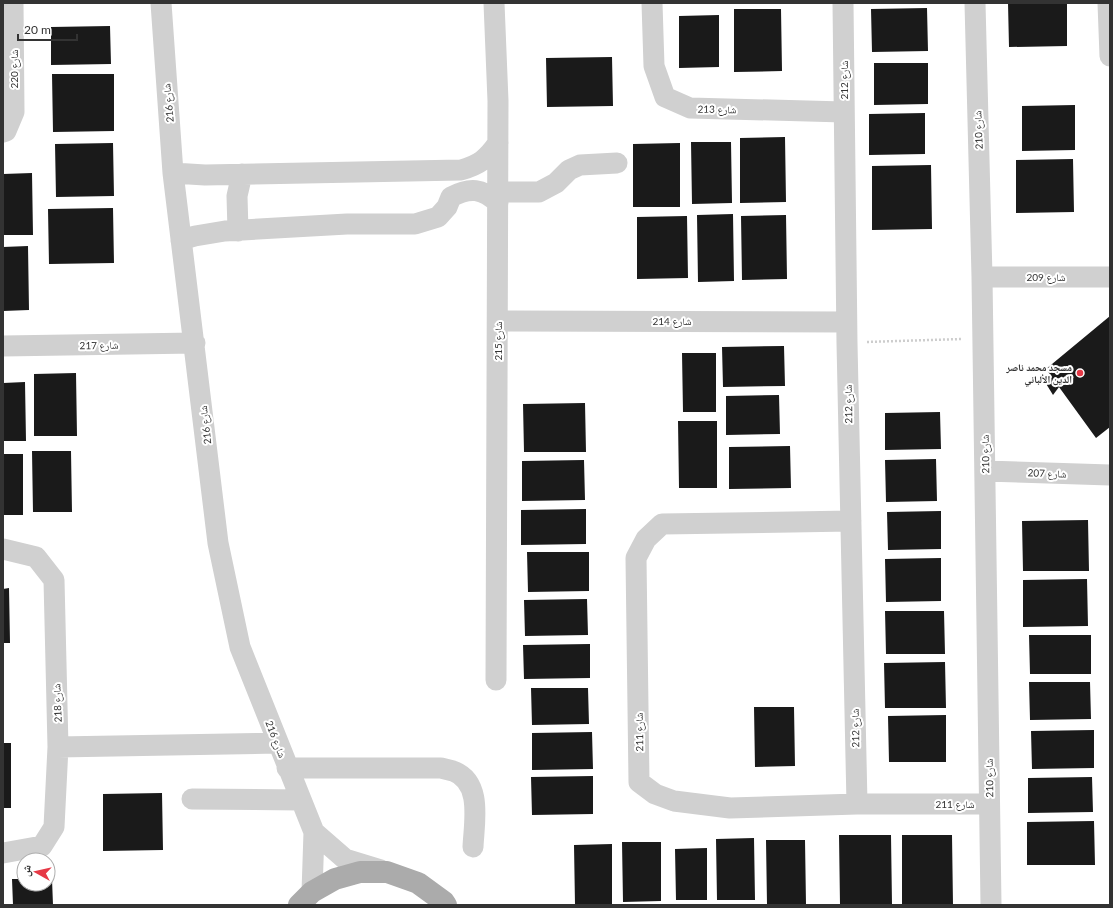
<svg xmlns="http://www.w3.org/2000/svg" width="1113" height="908" viewBox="0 0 1113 908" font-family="Lato,'Noto Naskh Arabic',sans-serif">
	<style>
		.building { fill: #1a1a1a }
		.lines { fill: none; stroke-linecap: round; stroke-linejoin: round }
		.path { stroke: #cdcdcd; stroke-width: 2.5; stroke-dasharray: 2 2; stroke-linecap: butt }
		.minor { stroke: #d0d0d0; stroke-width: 21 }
		.major { stroke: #ababab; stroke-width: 22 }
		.poi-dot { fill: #e63946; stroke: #fff; stroke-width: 1.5 }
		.labels { text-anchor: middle; stroke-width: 4; stroke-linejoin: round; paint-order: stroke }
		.street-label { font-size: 10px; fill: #333; stroke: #fff }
		.poi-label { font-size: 10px; font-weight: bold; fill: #333; stroke: #fff; text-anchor: end }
	</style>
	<rect width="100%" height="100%" fill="#fff"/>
	<path class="building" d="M1008,3H1067V46L1009,47Z
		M927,8L928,51L872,52L871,9Z
		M734,9H781L782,71L734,72Z
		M719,15V67L679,68V16Z
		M110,26L111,64L51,65V27Z
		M612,57L613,106L547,107L546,58Z
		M874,63H928V104L874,105Z
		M52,74H114V131L53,132Z
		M1075,105V150L1022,151V106Z
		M925,113V154L869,155V114Z
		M785,137L786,202L740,203V138Z
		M691,142H731L732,203L692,204Z
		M113,143L114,196L56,197L55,144Z
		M680,143V207H633V144Z
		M1073,159L1074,212L1016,213V160Z
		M931,165L932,229L872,230V166Z
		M32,173L33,235H3V174Z
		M113,208L114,263L49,264L48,209Z
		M733,214L734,281L698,282L697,215Z
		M786,215L787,279L742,280L741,216Z
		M687,216L688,278L637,279V217Z
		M28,246L29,310L3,311V247Z
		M1110,316V427L1096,438L1059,387L1053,395L1045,382L1052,377L1046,369Z
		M784,346L785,386L723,387L722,347Z
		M682,353H716V412H683Z
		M76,373L77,436H34V374Z
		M25,382L26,441H3V383Z
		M779,395L780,434L726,435V396Z
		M585,403L586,452H524L523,404Z
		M940,412L941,449L885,450V413Z
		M678,421H717V488H679Z
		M790,446L791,488L729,489V447Z
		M32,451H71L72,512H33Z
		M3,454H23V515H3Z
		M936,459L937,501L886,502L885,460Z
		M584,460L585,500L522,501V461Z
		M586,509V544L521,545V510Z
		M941,511V549L888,550L887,512Z
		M1088,520L1089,571H1023L1022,521Z
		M527,552H589V591L528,592Z
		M941,558V601L886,602L885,559Z
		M1087,579L1088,626L1023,627V580Z
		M9,588L10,643H3V589Z
		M587,599L588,635L525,636L524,600Z
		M885,611H944L945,654H886Z
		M1029,635H1091V674H1030Z
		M590,644V678L524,679L523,645Z
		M945,662L946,708H885L884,663Z
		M1029,682H1090L1091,719L1030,720Z
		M531,688H588L589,724L532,725Z
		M754,707H794L795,766L755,767Z
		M946,715V762H889L888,716Z
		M1094,730V768L1032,769L1031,731Z
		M592,732L593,769L532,770V733Z
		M3,743H11V808H3Z
		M593,776V814L532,815L531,777Z
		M1092,777L1093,812L1028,813V778Z
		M162,793L163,850L103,851V794Z
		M1094,821L1095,865H1027V822Z
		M839,835H891L892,905H840Z
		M902,835H952L953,905H902Z
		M754,838L755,900H717L716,839Z
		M766,840H805L806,905H767Z
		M622,842H661V901L623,902Z
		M612,844V905H575L574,845Z
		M707,848V900H676L675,849Z
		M12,879H24V884H48V879H52L53,905H13Z"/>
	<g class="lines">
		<path class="path" d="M867,342L962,339"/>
		<path class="minor" d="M161,3L173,173L218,543L240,647L314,832L312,892
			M494,3L498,101L496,680
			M652,3L654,66L665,97L690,108L844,112
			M843,3L847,343L857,804
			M975,3L982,277L991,905
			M1108,3L1110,56
			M3,132L6,131L14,112L13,3
			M173,173L205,175L461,170C479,165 487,159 498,143
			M498,192H539L556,183L569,170L580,165L617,163
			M238,231L237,196L242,174
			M181,240L195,236L225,231L347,224H415L438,217L447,207L451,197C470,187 482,188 498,203
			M982,277H1110
			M498,321L846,322
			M3,346L195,343
			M985,471L1110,475
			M851,521L662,524L646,539L636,558L639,782L655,794L674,801L730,808L857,804H989
			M3,549L36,557L54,580L58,747L54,827L42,846L3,853
			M58,747L278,743
			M287,768H441C445,769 449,770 453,771C483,782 474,823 473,847
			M192,799L301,800
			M314,832L345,859L381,870"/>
		<path class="major" d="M299,905L312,892L335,879L360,872H387L418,883L444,902L446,905"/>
	</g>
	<circle class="poi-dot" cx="1080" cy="373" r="4"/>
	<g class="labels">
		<g class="street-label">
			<text transform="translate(14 69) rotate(-90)" y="4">شارع 220</text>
			<text transform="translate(844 80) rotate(-90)" y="4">شارع 212</text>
			<text transform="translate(168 103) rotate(-95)" y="4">شارع 216</text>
			<text transform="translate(717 109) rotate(1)" y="4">شارع 213</text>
			<text transform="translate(978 130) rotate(-92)" y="4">شارع 210</text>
			<text x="1046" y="281">شارع 209</text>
			<text x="672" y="325">شارع 214</text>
			<text transform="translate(498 341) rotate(-90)" y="4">شارع 215</text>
			<text transform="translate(99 345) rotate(-1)" y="4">شارع 217</text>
			<text transform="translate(848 404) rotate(-91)" y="4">شارع 212</text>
			<text transform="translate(205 425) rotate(-97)" y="4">شارع 216</text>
			<text transform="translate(985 454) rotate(-91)" y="4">شارع 210</text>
			<text transform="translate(1047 473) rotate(2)" y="4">شارع 207</text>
			<text transform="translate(57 703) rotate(-92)" y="4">شارع 218</text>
			<text transform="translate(855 728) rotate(-91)" y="4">شارع 212</text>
			<text transform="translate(639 732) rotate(-91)" y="4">شارع 211</text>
			<text transform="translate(276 739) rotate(69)" y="4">شارع 216</text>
			<text transform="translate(989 778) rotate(-91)" y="4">شارع 210</text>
			<text x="955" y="808">شارع 211</text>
		</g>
		<g class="poi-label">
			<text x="1072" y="371">مسجد محمد ناصر<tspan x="1072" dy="12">الدين الألباني</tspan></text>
		</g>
	</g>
	<rect width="1113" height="908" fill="none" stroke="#333333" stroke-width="8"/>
	<g transform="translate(36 872) rotate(278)"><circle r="19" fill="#ffffff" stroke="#adadad"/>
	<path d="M0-3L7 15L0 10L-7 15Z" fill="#e63946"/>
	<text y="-6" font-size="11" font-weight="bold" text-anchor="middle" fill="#333333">ش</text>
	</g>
	<path d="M18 34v6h59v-6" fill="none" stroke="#333333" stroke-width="2"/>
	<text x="24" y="34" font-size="12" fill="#333333" stroke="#ffffff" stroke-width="3" paint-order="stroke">20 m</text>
</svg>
